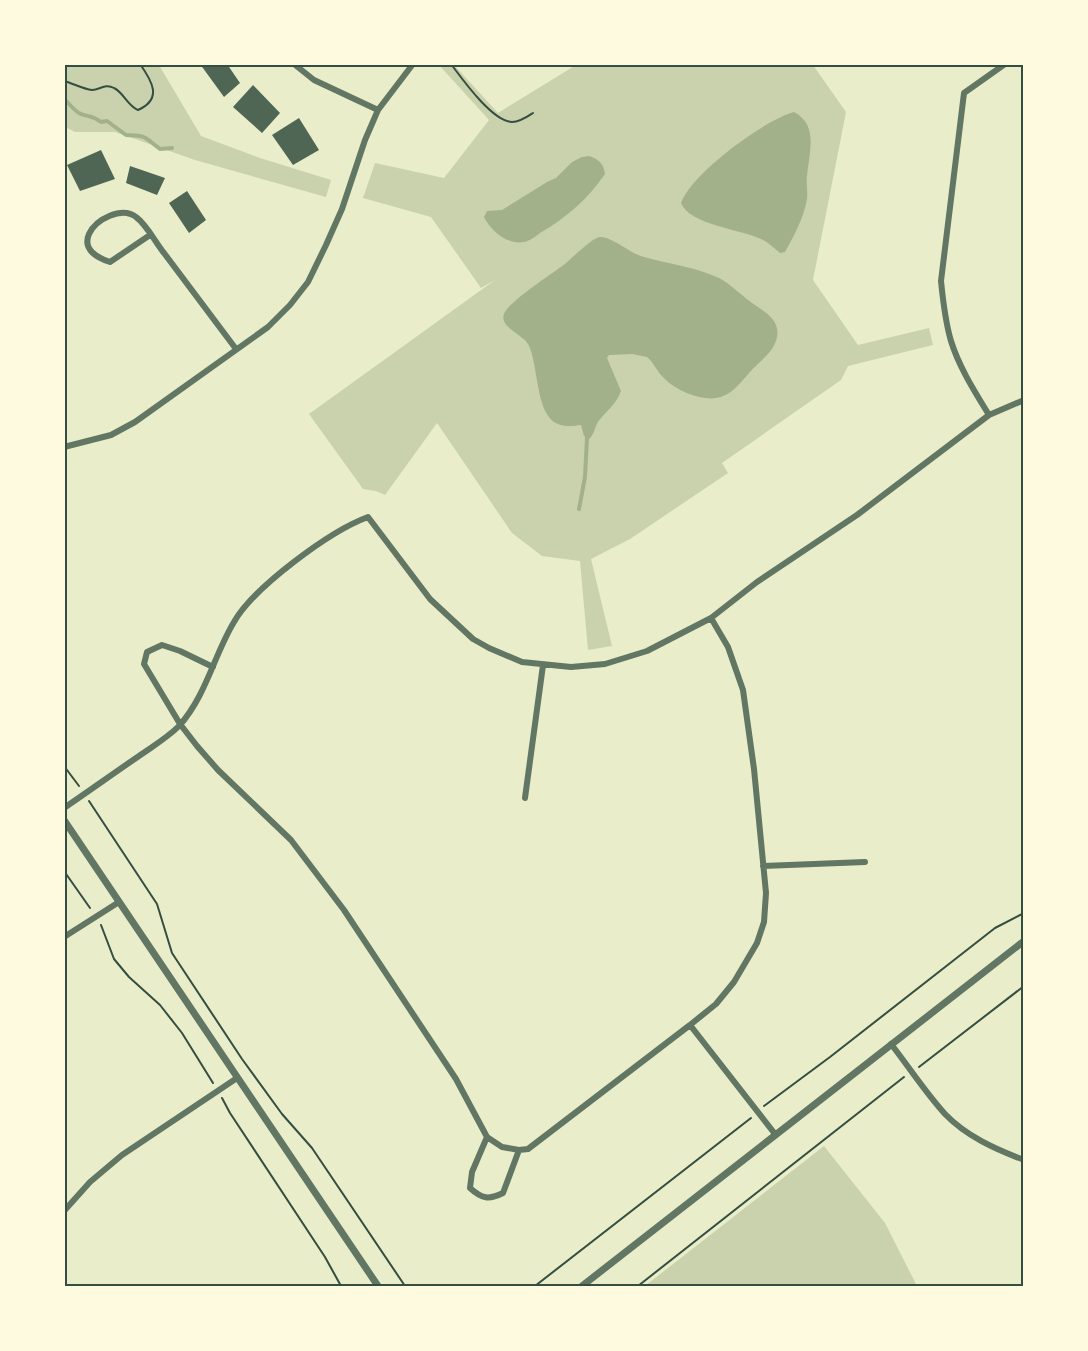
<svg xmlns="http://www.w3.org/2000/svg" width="1088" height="1351" viewBox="0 0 1088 1351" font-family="'Work Sans',sans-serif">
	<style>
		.green { fill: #cad2ad }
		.water { fill: #a3b18a }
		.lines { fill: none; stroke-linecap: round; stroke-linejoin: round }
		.stream { stroke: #a3b18a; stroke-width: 4 }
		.building { fill: #4f6655 }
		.path { stroke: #344e41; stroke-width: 2 }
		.minor { stroke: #617663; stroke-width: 6 }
		.tertiary { stroke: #617663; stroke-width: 7 }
		.neatline { fill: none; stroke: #344e41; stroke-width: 2 }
	</style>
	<rect width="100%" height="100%" fill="#e9edc9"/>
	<path class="green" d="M65,65H159L201,136L260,158L331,180L326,197L195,160L115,132H75L65,127Z
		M439,65H454L498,113L576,65H813L846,112L813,280L858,345L929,328L933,345L848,366L841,380L722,463L728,473L630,539L591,559L612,646L588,650L580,561L542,556L512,533L437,423L385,495L376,491L363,489L309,414L495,280L481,288L431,217L363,198L375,163L444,178L489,120Z
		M824,1146L885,1223L917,1286H645Z"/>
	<path class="water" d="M794,112C819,125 809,153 807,176C806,183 808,192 807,199C804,217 794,236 785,252L780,253C774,248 768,242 761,239C740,229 690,225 681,203C691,174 764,120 794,112Z
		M589,156C599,159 604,164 605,174C588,199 566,218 540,233C536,236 530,241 524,242C507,245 491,231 484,217L487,211L502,210L547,182L556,178L572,162L582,157Z
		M599,237C612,236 629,253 644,257C669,264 695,267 719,278C732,285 743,297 755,305C767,313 780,321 777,337C774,353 759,361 749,373C737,387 727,401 705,398C689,396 671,387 661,375C656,369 653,362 647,357L632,354L609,355L607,358L621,391C616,405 606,411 598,422C594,428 595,434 589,439L584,436L581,425C574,426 564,427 558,424C535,416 539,364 528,344C522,334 499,327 504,314C508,302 553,273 565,264C574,256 583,247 593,240Z"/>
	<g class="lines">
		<path class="stream" d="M64,99C70,104 75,112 81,114C89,117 92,115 101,122L107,121L126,135C147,135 145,138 160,149L172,148
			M579,509L585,477L587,438"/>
	</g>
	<path class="building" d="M200,64H227L240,83L224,97Z
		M253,85L280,113L262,133L233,107Z
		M299,118L319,150L293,165L272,135Z
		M101,150L115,179L80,191L67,165Z
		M130,166L165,178L157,195L126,183Z
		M187,191L206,220L189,233L169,203Z"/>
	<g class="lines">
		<path class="path" d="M451,64C463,80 492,121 512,122C520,122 527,117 533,113
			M64,81C72,83 83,89 92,90C100,90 105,83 114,88C124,93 127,105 138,110C163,99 152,81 140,64
			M64,766L79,786
			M89,801L157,904L172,953L242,1059L282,1114L312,1148L405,1286
			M64,871L90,908
			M101,925L114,959L129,977L160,1005L182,1033L213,1083
			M919,1067L1024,986
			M222,1098L230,1113L325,1257L341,1286
			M764,1106L830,1057L995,928L1024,913
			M535,1286L751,1118
			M638,1286L904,1077"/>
		<path class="minor" d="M294,64L314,80L378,110
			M150,235L110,262C98,258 82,250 89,234C96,219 122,206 136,217C147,225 155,242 164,253C188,285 212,317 236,349
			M989,415C975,392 959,367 951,341C945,321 943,301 941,281L964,93L1005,64
			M64,447L111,435L135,422L268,327L290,305L308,282L326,245L342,209L365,140L378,110L413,64
			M711,618L728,647L743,690L754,769L766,893L764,922L757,943L734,982L716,1004L690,1025L775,1134
			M213,667L180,651L162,645L147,652L144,664L180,724L197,746L218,770L291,840L344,910L456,1079L487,1137L502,1147L519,1150L528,1149L690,1025
			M525,798L543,665
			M64,808C89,791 114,773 139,756C153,746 167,738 179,726C206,696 214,655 234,622C254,587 330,531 368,517L430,599L473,639L489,648L522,662L571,667L605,664L647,651L711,618L757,582L857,515L989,415L1024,400
			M763,866L865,862
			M64,937L119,902
			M891,1044C909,1067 925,1092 945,1114C966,1136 995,1149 1024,1160
			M487,1137L472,1172L470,1188C482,1199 489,1200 503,1193L519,1150
			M64,1211L90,1182L122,1155L237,1078"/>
		<path class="tertiary" d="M64,820L378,1286
			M582,1286L1024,941"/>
	</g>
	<rect width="1088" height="1351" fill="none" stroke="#fefae0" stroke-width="132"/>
	<rect x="66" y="66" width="956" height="1219" class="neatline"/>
</svg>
